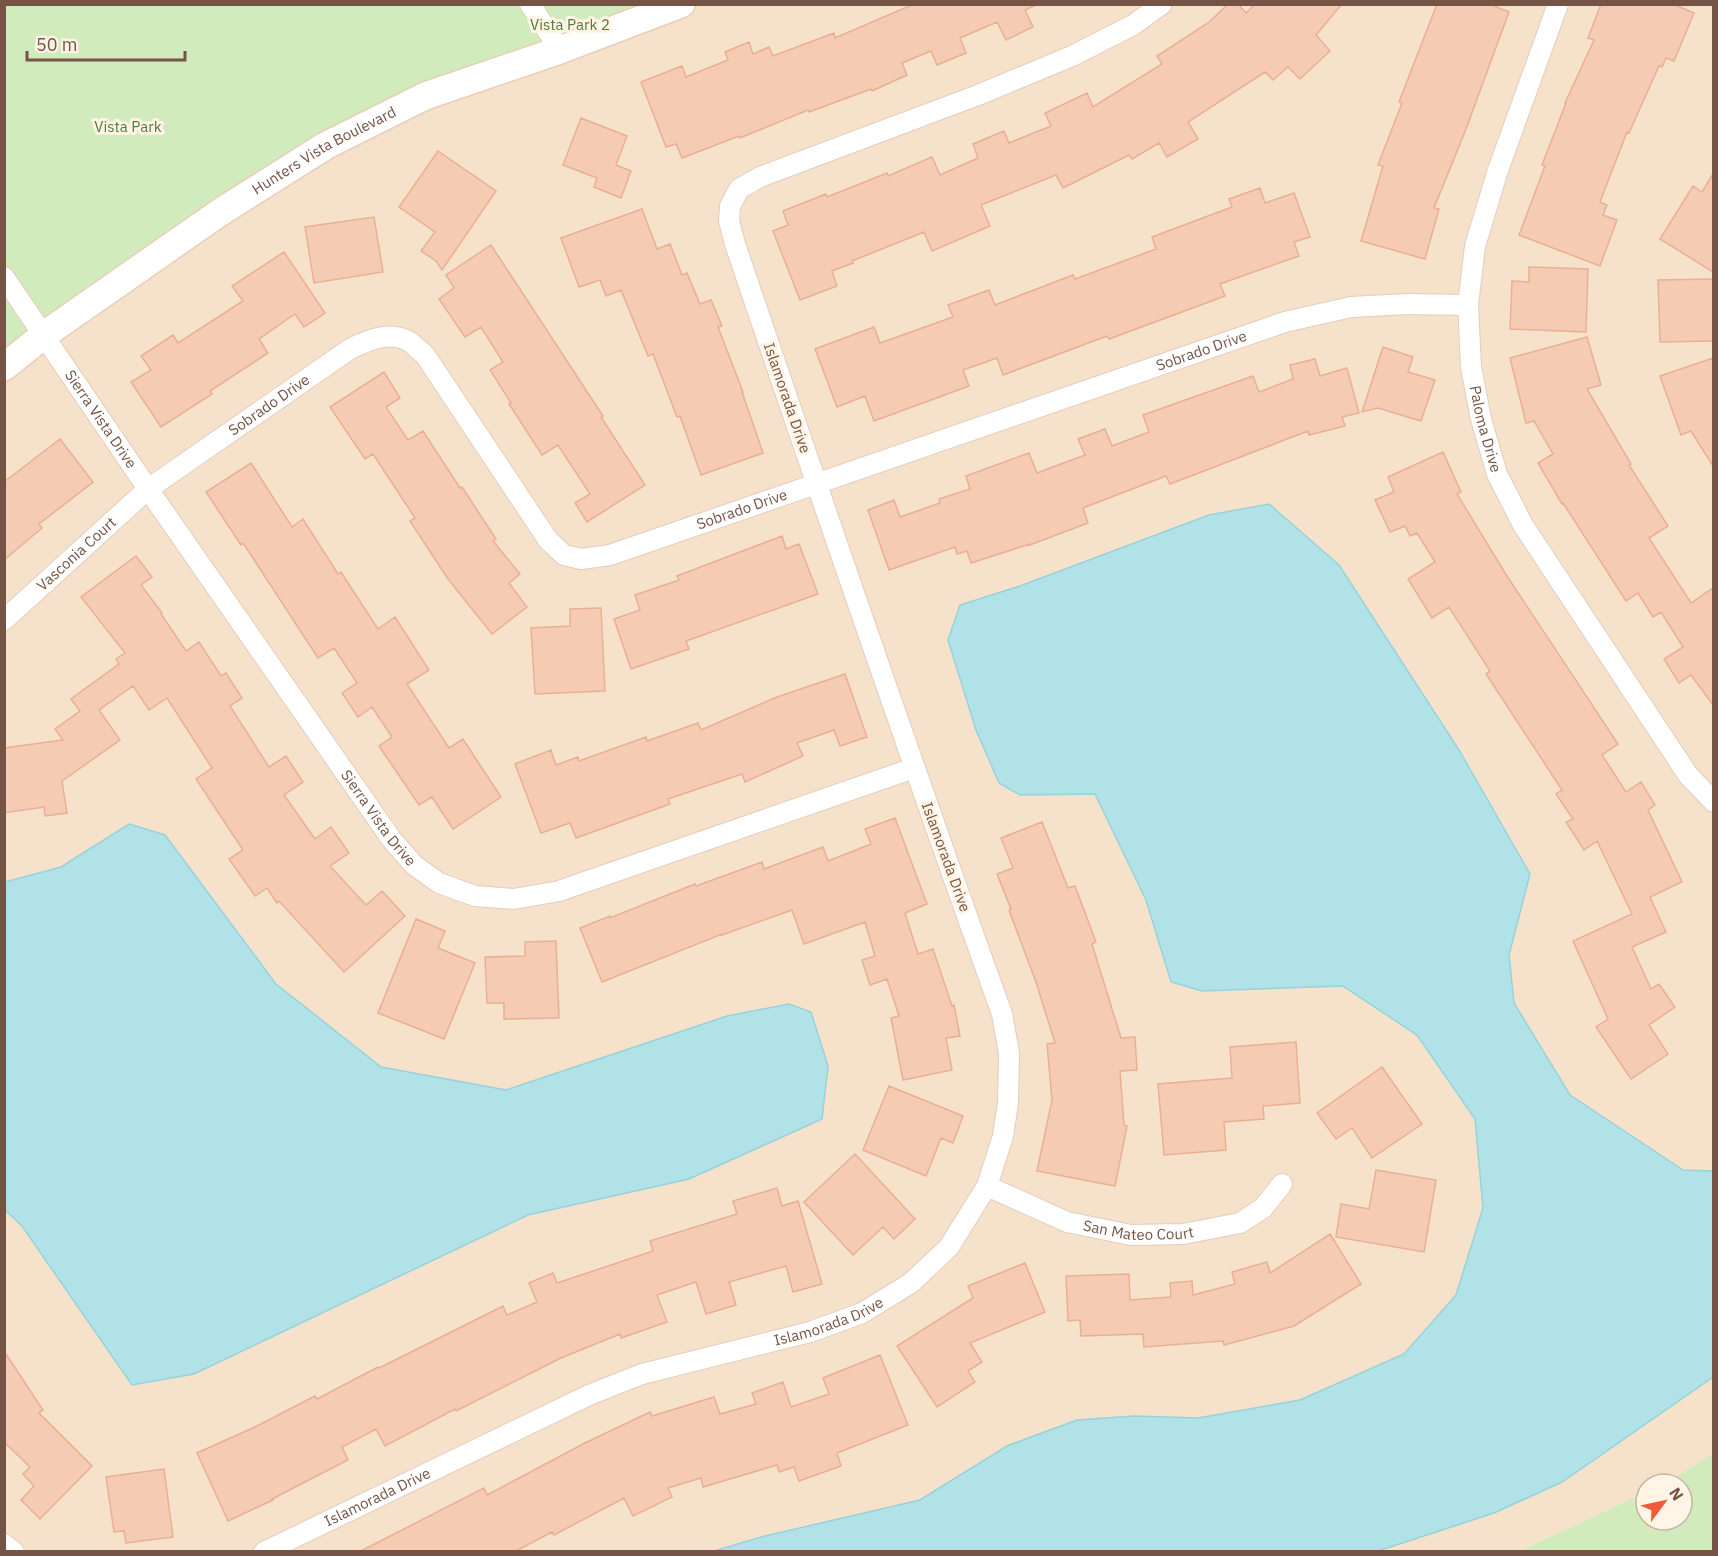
<svg xmlns="http://www.w3.org/2000/svg" width="1718" height="1556" viewBox="0 0 1718 1556" font-family="'IBM Plex Sans',sans-serif">
	<style>
		.residential { fill: #f6e1cb }
		.green { fill: #d1ebbc }
		.water { fill: #b1e2e8; stroke: #97d3da; stroke-width: 1.5 }
		.building { fill: #f5cbb3; stroke: #e9b093; stroke-width: 1.5 }
		.lines { fill: none; stroke-linecap: round; stroke-linejoin: round }
		.street-casing { stroke: #e4cdbc; stroke-width: 22 }
		.secondary-casing { stroke: #e9ceb9; stroke-width: 30 }
		.street { stroke: #fff; stroke-width: 20 }
		.secondary { stroke: #fff; stroke-width: 27 }
		.labels { text-anchor: middle; stroke-width: 6; stroke-linejoin: round; paint-order: stroke }
		.park-label { font-size: 15px; fill: #517b3c; stroke: #fff4e5 }
		.street-label { font-size: 15px; fill: #755445; stroke: #fff4e5 }
	</style>
	<rect width="100%" height="100%" fill="#fef0dd"/>
	<path class="residential" d="M5,5H1713V1454L1663,1484H1646V1492L1520,1551L5,1552Z"/>
	<path class="green" d="M5,5H681L425,96L5,367Z
		M1713,1454V1551H1520L1646,1492V1520H1682V1484H1663Z"/>
	<path class="water" d="M1269,504L1339,565L1459,750L1530,874L1509,955L1514,1003L1570,1095L1683,1170L1713,1171V1377L1562,1482L1494,1513L1378,1551H714L765,1536L920,1500L1007,1446L1077,1420L1134,1416L1198,1418L1300,1400L1404,1354L1456,1295L1483,1208L1475,1119L1417,1035L1343,986L1202,991L1171,982L1146,900L1095,794L1020,795L999,783L976,730L948,640L960,605L1020,586L1209,515Z
		M129,824L165,835L276,984L381,1067L506,1090L727,1016L789,1004L811,1012L828,1066L822,1119L689,1179L528,1215L194,1374L132,1385L22,1226L4,1209L5,882L61,867Z"/>
	<path class="building" d="M914,4H1038L1025,10L1033,27L1006,40L997,22L960,38L966,53L937,65L931,51L902,63L907,75L872,91L871,89L809,112L808,110L740,138L739,136L682,158L676,144L666,147L641,82L682,66L686,77L728,60L725,52L749,42L753,54L769,47L773,56L834,33L835,38Z
		M1228,4H1238L1246,13L1255,4H1342L1316,35L1330,51L1300,79L1288,67L1273,80L1265,72L1188,122L1198,139L1167,157L1159,143L1132,159L1129,155L1063,188L1056,175L981,205L990,226L932,251L924,232L852,261L853,263L832,271L837,286L800,300L773,231L788,225L783,211L826,194L827,197L887,173L888,176L932,157L940,175L978,158L973,144L1004,131L1009,143L1051,126L1045,113L1087,93L1093,107L1162,64L1157,56L1208,23Z
		M1437,4H1489L1509,12L1466,129L1434,208L1439,209L1425,259L1361,241L1383,166L1378,165L1402,103L1399,102Z
		M1601,4H1673L1694,13L1674,61L1666,58L1662,67L1659,66L1629,133L1627,132L1600,202L1607,205L1603,215L1617,220L1600,266L1519,235L1545,166L1542,165L1566,103H1565L1594,40L1588,38Z
		M581,118L627,136L616,165L631,171L621,198L594,187L597,178L563,165Z
		M438,151L496,191L442,270L436,261L421,251L435,232L399,207Z
		M1713,174V272L1660,239L1693,186L1702,192Z
		M1260,188L1265,203L1294,193L1310,237L1294,242L1299,256L1220,284L1225,296L1109,339L1107,336L1003,375L997,358L963,370L969,386L874,421L865,396L837,407L815,349L874,327L880,343L953,317L948,305L989,290L995,305L1073,275L1075,279L1156,249L1152,237L1232,207L1229,199Z
		M642,209L657,249L670,244L682,275L687,273L700,304L711,300L722,326L718,327L743,392H742L763,453L701,475L680,416L677,417L653,354L648,356L621,290L606,296L600,280L579,287L561,238Z
		M374,217L383,272L314,283L305,227Z
		M491,245L603,416L601,417L645,485L587,522L575,503L590,494L558,445L542,455L509,404L511,403L490,370L503,362L481,327L465,337L439,299L454,288L446,275Z
		M284,252L325,313L304,327L295,314L259,339L268,353L210,391L212,394L161,427L131,382L151,370L141,356L173,335L178,343L243,301L232,286Z
		M1529,267L1588,269L1586,332L1510,329L1512,281L1529,282Z
		M1713,279V341L1660,342L1658,280Z
		M1587,337L1601,385L1587,389L1631,464L1629,465L1668,526L1649,538L1691,603L1713,588V705L1691,675L1679,683L1664,659L1683,647L1661,612L1653,617L1638,593L1626,601L1563,503L1562,504L1538,463L1553,454L1534,421L1526,423L1510,358Z
		M1383,347L1413,357L1408,372L1435,380L1421,421L1378,408L1362,412Z
		M1713,358V466L1691,431L1681,435L1660,376Z
		M1315,359L1320,376L1347,368L1359,413L1342,417L1345,426L1309,435L1308,431L1170,484L1166,476L1083,508L1088,523L1030,545V544L971,563L967,551L957,554L955,547L889,570L868,510L894,500L900,517L940,503L939,499L970,489L966,476L1029,453L1037,473L1085,455L1078,439L1105,429L1112,446L1149,432L1143,415L1253,376L1259,392L1293,379L1290,365Z
		M384,372L400,398L386,407L408,440L423,431L460,488L462,487L496,539L493,541L520,574L509,583L527,607L492,634L448,579L410,521L415,518L373,454L365,459L330,407Z
		M60,439L93,482L39,524L42,528L4,560V482Z
		M1443,452L1461,492L1457,494L1505,573L1618,744L1602,755L1626,792L1641,782L1655,805L1648,810L1682,882L1650,897L1666,932L1632,947L1651,989L1659,984L1675,1007L1649,1025L1668,1054L1631,1079L1596,1027L1608,1019L1573,941L1632,914L1597,841L1584,850L1566,822L1573,819L1556,794L1562,790L1486,674L1490,671L1449,607L1432,618L1408,579L1435,562L1417,533L1410,536L1405,526L1390,532L1375,500L1394,492L1388,477Z
		M251,463L292,527L303,519L338,574L341,572L378,629L395,617L429,670L407,684L449,748L463,739L501,797L453,829L432,797L419,805L379,746L392,737L372,707L358,717L342,693L357,683L334,648L318,658L243,543L241,545L206,492Z
		M782,536L786,549L799,544L818,594L686,641L689,649L631,669L614,619L640,610L635,595L679,580L677,576Z
		M136,556L152,577L141,585L162,613L161,614L186,651L199,642L221,676L226,673L242,698L230,706L269,767L286,756L303,782L284,795L315,839L331,827L349,853L330,866L366,905L382,891L405,916L344,972L279,901L277,903L267,888L255,896L229,859L243,850L196,779L212,768L167,698L149,710L133,686L99,710L120,740L62,781L67,813L45,816L44,807L4,813V748L63,740L55,729L80,711L71,699L119,664L116,659L125,653L81,597Z
		M601,608L605,691L535,694L531,628L570,626V609Z
		M845,674L867,737L840,746L834,730L797,743L803,756L745,782L742,774L668,799L670,804L576,838L570,823L541,833L515,764L551,750L556,765L578,757L579,761L646,737L647,741L698,723L701,730L777,697Z
		M895,818L927,904L905,913L918,954L933,949L952,1006L954,1005L960,1036L946,1038L952,1070L903,1080L891,1018L899,1016L887,979L870,985L862,960L875,956L865,922L804,944L792,910L722,935V934L602,982L580,928L610,916V918L695,884L696,886L762,862L764,869L823,847L828,861L871,844L865,829Z
		M1042,822L1068,888L1075,886L1096,942L1092,944L1121,1038L1135,1037L1137,1070L1120,1071L1124,1125L1127,1126L1115,1186L1037,1171L1052,1100L1047,1044L1055,1043L1036,982L1009,910L1011,909L997,874L1013,868L1001,838Z
		M416,919L445,931L438,948L475,963L444,1039L378,1013Z
		M556,941L559,1018L504,1019V1003H487L485,957L525,956V942Z
		M1296,1042L1300,1103L1263,1106L1264,1119L1224,1122L1226,1150L1164,1155L1158,1084L1232,1078L1230,1047Z
		M1382,1067L1422,1124L1372,1158L1352,1128L1336,1139L1317,1113Z
		M889,1086L963,1116L953,1143L941,1138L926,1176L863,1150Z
		M855,1154L915,1219L894,1239L883,1227L853,1255L804,1202Z
		M1376,1170L1436,1180L1424,1252L1336,1237L1341,1204L1369,1209Z
		M777,1188L782,1206L798,1201L822,1284L793,1292L786,1266L729,1282L736,1305L706,1314L696,1282L657,1295L667,1322L621,1338L620,1334L561,1358L456,1411L455,1409L385,1446L376,1429L342,1447L348,1460L272,1499L273,1500L228,1521L197,1453L255,1427L315,1396L317,1399L378,1367L379,1368L503,1306L507,1315L537,1302L529,1283L553,1273L557,1283L653,1251L650,1241L737,1214L733,1201Z
		M1330,1234L1361,1284L1294,1326L1224,1345L1223,1341L1144,1347L1143,1334L1081,1336L1080,1320L1068,1321L1066,1276L1129,1274L1130,1300L1171,1297L1170,1283L1192,1281L1193,1295L1235,1284L1232,1272L1267,1262L1270,1273Z
		M1025,1263L1045,1312L970,1343L982,1362L968,1371L975,1382L937,1407L897,1346L973,1298L968,1286Z
		M4,1351L43,1410L39,1413L92,1466L40,1519L21,1500L34,1486L23,1474L30,1467L4,1442Z
		M880,1355L908,1425L837,1453L841,1466L799,1481L794,1467L779,1472L777,1465L703,1487L701,1478L668,1488L672,1497L633,1516L624,1498L554,1535L552,1532L516,1551H361L484,1488L487,1495L585,1443L650,1412L652,1416L714,1397L720,1414L756,1404L752,1393L783,1382L791,1407L829,1394L823,1378Z
		M164,1469L173,1537L126,1543L124,1531L114,1532L106,1477Z"/>
	<g class="lines">
		<defs>
			<g id="street">
				<path d="M530,4L560,50"/>
				<path id="s1" d="M1558,4L1498,170L1475,246L1468,305L1471,367L1481,419L1497,474L1523,525L1688,775L1714,802"/>
				<path id="s2" d="M4,277L148,489L392,840L414,865L439,883L475,896L514,899L559,891L914,768"/>
				<path id="s3" d="M4,620L148,489L350,349C368,340 391,330 410,342C415,346 420,351 425,355L548,540L564,555L581,559L610,555L1285,322L1351,307L1407,304L1468,305"/>
				<path id="s4" d="M987,1186L1067,1222L1131,1235L1183,1234L1240,1223L1263,1208L1282,1184"/>
				<path d="M4,1544L14,1552"/>
				<path id="s5" d="M264,1552L589,1395L642,1374L810,1332L862,1313L911,1283L949,1247L987,1186L1003,1136L1008,1103L1009,1053L1002,1014C910,758 822,501 735,244L729,221L730,206L739,189L760,177L978,95L1072,56L1133,25L1162,4"/>
			</g>
			<g id="secondary">
				<path id="s6" d="M4,367L44,335L219,213L325,146L425,96L560,50L681,4"/>
			</g>
		</defs>
		<use href="#street" class="street-casing"/>
		<use href="#secondary" class="secondary-casing"/>
		<use href="#street" class="street"/>
		<use href="#secondary" class="secondary"/>
	</g>
	<g class="labels">
		<g class="park-label">
			<text x="570" y="30">Vista Park 2</text>
			<text x="128" y="132">Vista Park</text>
		</g>
		<g class="street-label">
			<text dy="5" stroke="none"><textPath href="#s6" startOffset="387">Hunters Vista Boulevard</textPath></text>
			<text dy="5" stroke="none"><textPath href="#s3" startOffset="1440">Sobrado Drive</textPath></text>
			<text transform="translate(787 398) rotate(71)" y="5">Islamorada Drive</text>
			<text dy="5" stroke="none"><textPath href="#s3" startOffset="342">Sobrado Drive</textPath></text>
			<text dy="5" stroke="none"><textPath href="#s2" startOffset="172">Sierra Vista Drive</textPath></text>
			<text dy="5" stroke="none"><textPath href="#s1" startOffset="441">Paloma Drive</textPath></text>
			<text dy="5" stroke="none"><textPath href="#s3" startOffset="954">Sobrado Drive</textPath></text>
			<text dy="5" stroke="none"><textPath href="#s3" startOffset="98">Vasconia Court</textPath></text>
			<text dy="5" stroke="none"><textPath href="#s2" startOffset="658">Sierra Vista Drive</textPath></text>
			<text transform="translate(946 857) rotate(70)" y="5">Islamorada Drive</text>
			<text dy="5" stroke="none"><textPath href="#s4" startOffset="160">San Mateo Court</textPath></text>
			<text dy="5" stroke="none"><textPath href="#s5" startOffset="612">Islamorada Drive</textPath></text>
			<text dy="5" stroke="none"><textPath href="#s5" startOffset="126">Islamorada Drive</textPath></text>
		</g>
	</g>
	<rect width="1718" height="1556" fill="none" stroke="#755445" stroke-width="12"/>
	<g transform="translate(1664 1502) rotate(57)"><circle r="28" fill="#fff4e5" stroke="#c8b4a5" stroke-width="1.5"/>
	<path d="M0-4.5L10 22L0 15L-10 22Z" fill="#f15b39"/>
	<text y="-9" font-size="16" font-weight="bold" text-anchor="middle" fill="#755445">N</text>
	</g>
	<path d="M27 51v9h158v-9" fill="none" stroke="#755445" stroke-width="3"/>
	<text x="36" y="51" font-size="18" fill="#755445" stroke="#fff4e5" stroke-width="4.5" paint-order="stroke">50 m</text>
</svg>
